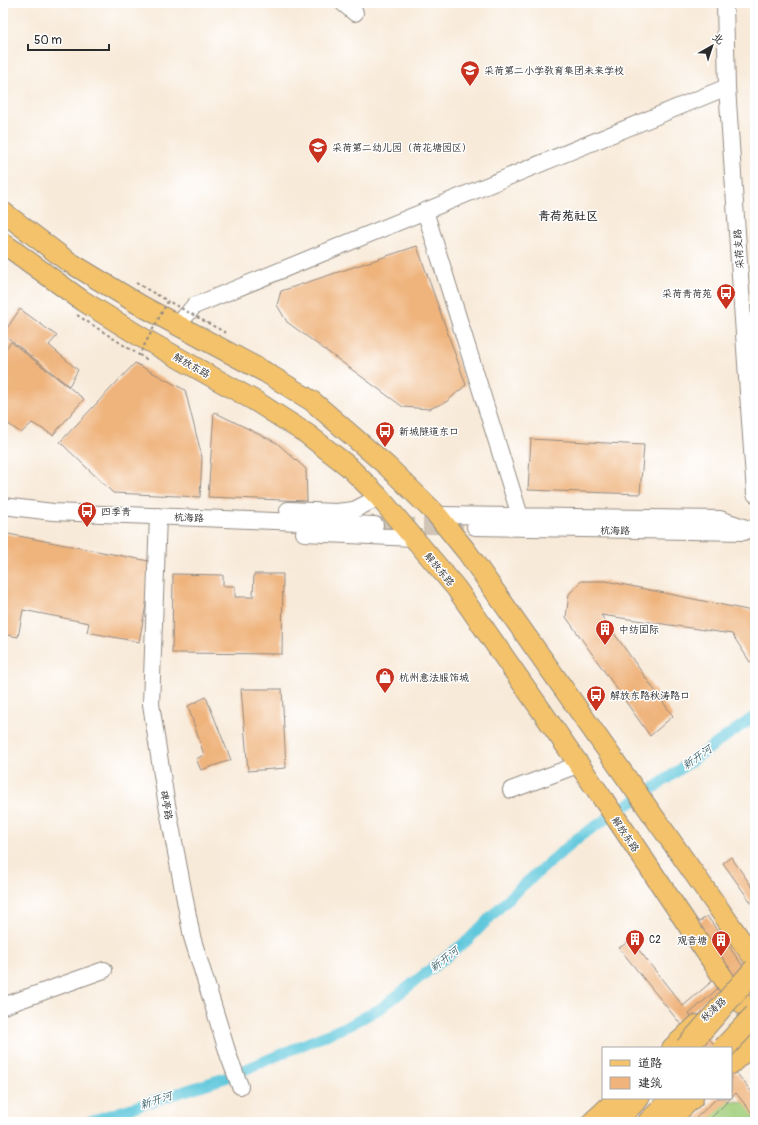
<svg xmlns="http://www.w3.org/2000/svg" width="758" height="1125" viewBox="0 0 758 1125" font-family="Pangolin,'LXGW WenKai TC',sans-serif">
	<style>
		.green { fill: #a3cf7d; stroke: #677d54 }
		.lines { fill: none; stroke-linecap: round; stroke-linejoin: round }
		.canal { stroke: #5fc7dc; stroke-width: 11 }
		.building { fill: #efb37b }
		.minor-tunnel { stroke: #cfc4b6; stroke-width: 16; stroke-dasharray: 16 8; stroke-linecap: butt }
		.minor-casing { stroke: #928a82; stroke-width: 18 }
		.major-casing { stroke: #928a82; stroke-width: 22 }
		.highway-casing { stroke: #928a82; stroke-width: 24 }
		.path { stroke: #928a82; stroke-width: 2; stroke-dasharray: 3 3; stroke-linecap: butt }
		.minor { stroke: #fff; stroke-width: 16 }
		.major { stroke: #f3c26a; stroke-width: 20 }
		.highway { stroke: #f3c26a; stroke-width: 22 }
		.major-bridge-casing { stroke: #928a82; stroke-width: 22; stroke-linecap: butt }
		.highway-bridge-casing { stroke: #928a82; stroke-width: 24; stroke-linecap: butt }
		.path-bridge { stroke: #928a82; stroke-width: 2; stroke-dasharray: 3 3; stroke-linecap: butt }
		.major-bridge { stroke: #f3c26a; stroke-width: 20 }
		.highway-bridge { stroke: #f3c26a; stroke-width: 22 }
		.labels { text-anchor: middle; stroke-width: 3; stroke-linejoin: round; paint-order: stroke }
		.poi-label { font-size: 10px; fill: #2b2b2b; stroke: #fff; text-anchor: start }
		.street-label { font-size: 10px; fill: #2b2b2b; stroke: #fff }
		.water-label { font-size: 11px; font-style: italic; fill: #3d6269; stroke: #fff }
		.quarter-label { font-size: 12px; font-weight: bold; fill: #2b2b2b; stroke: #fff }
	</style>
	<rect width="100%" height="100%" fill="#fff"/>
	<filter id="ink" filterUnits="userSpaceOnUse"><feTurbulence type="fractalNoise" baseFrequency=".025" numOctaves="2"/><feDisplacementMap in="SourceGraphic" scale="8" xChannelSelector="R" yChannelSelector="G"/><feConvolveMatrix kernelMatrix="1 2 1 2 8 2 1 2 1" color-interpolation-filters="sRGB"/></filter>
	<filter id="wash" filterUnits="userSpaceOnUse"><feTurbulence type="fractalNoise" baseFrequency=".012" numOctaves="4" result="noise"/><feDisplacementMap in="SourceGraphic" scale="16" xChannelSelector="R" yChannelSelector="G"/><feGaussianBlur stdDeviation="0.9" result="paint"/><feColorMatrix in="noise" values="0 0 0 0 0 0 0 0 0 0 0 0 0 0 0 0 0 1.4 0 .05"/><feComposite in="paint" operator="in"/></filter>
	<g filter="url(#wash)">
		<rect width="100%" height="100%" fill="#f8ead9"/>
		<path class="green" d="M722,1099L755,1104V1122H697Z"/>
		<g class="lines">
			<path class="canal" d="M88,1122L225,1078L352,1024L381,1008L468,940L513,894L579,837L655,787L755,716"/>
		</g>
		<g id="blocks">
			<path class="building" d="M417,246L466,385L446,402L429,409L403,407L287,322L277,305L281,291Z
				M20,309L57,336L49,345L78,370L69,386L3,334Z
				M11,342L84,399L53,435L32,423L21,433L3,420V352Z
				M135,363L185,390L202,457L200,497L113,493L60,442Z
				M214,412L277,443L306,469L307,501L208,497Z
				M531,439L644,445L640,494L528,490Z
				M3,533L154,562L139,642L87,632L89,623L23,610L18,637L3,634Z
				M173,574L223,575V586H235V597H253L254,574H283L282,654L172,653Z
				M581,581H606L752,611L755,615V659L750,662L732,634L601,615L673,716L650,736L566,617L569,594Z
				M241,689H282L286,768L248,771Z
				M206,697L231,760L201,770L196,759L204,755L188,706Z
				M731,857L755,891V908L723,863Z
				M707,916L755,983V1025L687,931Z
				M631,940L683,1006L717,977L723,984L689,1014L717,1048H700L619,948Z
				M731,1066L755,1096V1117L736,1093L707,1122H692L717,1098H731Z"/>
		</g>
	</g>
	<g filter="url(#ink)">
		<use href="#blocks" fill-opacity="0" stroke="#928a82" stroke-width="1"/>
		<g class="lines">
			<path class="minor-tunnel" d="M375,525L475,527"/>
			<defs>
				<path id="minor" d="M343,3L355,13
					M725,3L727,87L755,494
					M425,211L520,516
					M178,325L194,306L727,87
					M3,506L53,512L375,525
					M288,510L336,512L354,510L379,497
					M437,515L720,519L755,531
					M158,516L151,704L165,794L192,937L229,1057L240,1086
					M475,527L744,532
					M304,533L414,538
					M511,790L580,764
					M3,1006L104,970"/>
				<path id="major" d="M3,212L66,260L140,305L265,372L312,401L387,466L437,515L467,552L755,960
					M3,243L80,299L141,337L257,402L307,434L348,466L379,497L456,588L603,799
					M622,827L732,991L755,1018
					M672,1048L697,1025
					M731,1064L755,1042
					M592,1122L618,1098
					M667,1122L693,1098"/>
				<path id="highway" d="M614,1122L638,1098
					M649,1122L674,1098"/>
			</defs>
			<use href="#minor" class="minor-casing"/>
			<use href="#major" class="major-casing"/>
			<use href="#highway" class="highway-casing"/>
			<path class="path" d="M136,283L168,301
				M139,355L148,360"/>
			<use href="#minor" class="minor"/>
			<use href="#major" class="major"/>
			<use href="#highway" class="highway"/>
			<defs>
				<path id="major-bridge" d="M603,799L622,827"/>
				<path id="highway-bridge" d="M686,1048L755,969
					M724,1048L755,1015"/>
			</defs>
			<use href="#major-bridge" class="major-bridge-casing"/>
			<use href="#highway-bridge" class="highway-bridge-casing"/>
			<path class="path-bridge" d="M77,315L139,355L168,301L226,333"/>
			<use href="#major-bridge" class="major-bridge"/>
			<use href="#highway-bridge" class="highway-bridge"/>
		</g>
	</g>
	<defs>
		<symbol id="school-pin" viewBox="-11 -11 22 30"><path d="M0 17L-7.5 6A9.5 9.5 0 1 1 7.5 6Z" fill="#c8321e" stroke="#fff"/><path d="M0-5L7-2L0 1L-7-2ZM-4 1L0 2.5L4 1V4Q0 6-4 4Z" fill="#fff"/></symbol>
		<symbol id="bus-pin" viewBox="-11 -11 22 30"><path d="M0 17L-7.5 6A9.5 9.5 0 1 1 7.5 6Z" fill="#c8321e" stroke="#fff"/><path d="M-5-6H5V4H4V6H2V4H-2V6H-4V4H-5ZM-3.5-4V0h7V-4ZM-3.5 1.2v1.5H-2V1.2ZM2 1.2v1.5H3.5V1.2Z" fill="#fff"/></symbol>
		<symbol id="building-pin" viewBox="-11 -11 22 30"><path d="M0 17L-7.5 6A9.5 9.5 0 1 1 7.5 6Z" fill="#c8321e" stroke="#fff"/><path d="M-4-6H4V6H1V3H-1V6H-4ZM-2.5-4.3h1.7v1.8h-1.7ZM.8-4.3h1.7v1.8H.8ZM-2.5-1h1.7V.8h-1.7ZM.8-1h1.7V.8H.8Z" fill="#fff"/></symbol>
		<symbol id="shop-pin" viewBox="-11 -11 22 30"><path d="M0 17L-7.5 6A9.5 9.5 0 1 1 7.5 6Z" fill="#c8321e" stroke="#fff"/><path d="M-5-2.5h2.3a2.7 3.5 0 0 1 5.4 0H5L5.5 6h-11ZM-1.5-2.5h3a1.5 2.3 0 0 0-3 0Z" fill="#fff"/></symbol>
	</defs>
	<g fill-rule="evenodd">
		<use href="#school-pin" x="459" y="59" width="22" height="30"/>
		<use href="#school-pin" x="307" y="136" width="22" height="30"/>
		<use href="#bus-pin" x="715" y="282" width="22" height="30"/>
		<use href="#bus-pin" x="374" y="420" width="22" height="30"/>
		<use href="#bus-pin" x="76" y="500" width="22" height="30"/>
		<use href="#building-pin" x="594" y="618" width="22" height="30"/>
		<use href="#shop-pin" x="374" y="666" width="22" height="30"/>
		<use href="#bus-pin" x="585" y="684" width="22" height="30"/>
		<use href="#building-pin" x="624" y="928" width="22" height="30"/>
		<use href="#building-pin" x="710" y="929" width="22" height="30"/>
	</g>
	<g class="labels">
		<g class="poi-label">
			<text x="484" y="74">采荷第二小学教育集团未来学校</text>
			<text x="332" y="151">采荷第二幼儿园（荷花塘园区）</text>
			<text x="712" y="297" text-anchor="end">采荷青荷苑</text>
			<text x="399" y="435">新城隧道东口</text>
			<text x="101" y="515">四季青</text>
			<text x="619" y="633">中纺国际</text>
			<text x="399" y="681">杭州意法服饰城</text>
			<text x="610" y="699">解放东路秋涛路口</text>
			<text x="649" y="943">C2</text>
			<text x="707" y="944" text-anchor="end">观音塘</text>
		</g>
		<g class="street-label">
			<text transform="translate(738 249) rotate(-94)" y="4">采荷支路</text>
			<text transform="translate(192 365) rotate(29)" y="4">解放东路</text>
			<text transform="translate(189 517) rotate(2)" y="4">杭海路</text>
			<text transform="translate(615 530) rotate(1)" y="4">杭海路</text>
			<text transform="translate(440 569) rotate(50)" y="4">解放东路</text>
			<text transform="translate(167 805) rotate(80)" y="4">碑亭路</text>
			<text transform="translate(626 834) rotate(56)" y="4">解放东路</text>
			<text transform="translate(713 1009) rotate(-43)" y="4">秋涛路</text>
		</g>
		<g class="water-label">
			<text transform="translate(697 757) rotate(-35)" y="4">新开河</text>
			<text transform="translate(444 959) rotate(-38)" y="4">新开河</text>
			<text transform="translate(156 1100) rotate(-18)" y="4">新开河</text>
		</g>
		<g class="quarter-label">
			<text x="568" y="220">青荷苑社区</text>
		</g>
	</g>
	<rect width="758" height="1125" fill="none" stroke="#fff" stroke-width="16"/>
	<rect x="602" y="1047" width="130" height="52" fill="#ffffff" stroke="#aaaaaa"/>
	<rect x="610" y="1060" width="20" height="6" fill="#f3c26a" stroke="#aaaaaa"/>
	<text x="638" y="1067" font-size="12" fill="#2b2b2b">道路</text>
	<rect x="610" y="1077" width="20" height="12" fill="#efb37b" stroke="#aaaaaa"/>
	<text x="638" y="1087" font-size="12" fill="#2b2b2b">建筑</text>
	<g transform="translate(712 46) rotate(39)" stroke="#ffffff" stroke-width="3" paint-order="stroke">
	<path d="M0-3L7 15L0 10L-7 15Z" fill="#2b2b2b"/>
	<text y="-6" font-size="11" font-weight="bold" text-anchor="middle" fill="#2b2b2b">北</text>
	</g>
	<path d="M28 44v6h81v-6" fill="none" stroke="#2b2b2b" stroke-width="2"/>
	<text x="34" y="44" font-size="12" fill="#2b2b2b" stroke="#ffffff" stroke-width="3" paint-order="stroke">50 m</text>
</svg>
